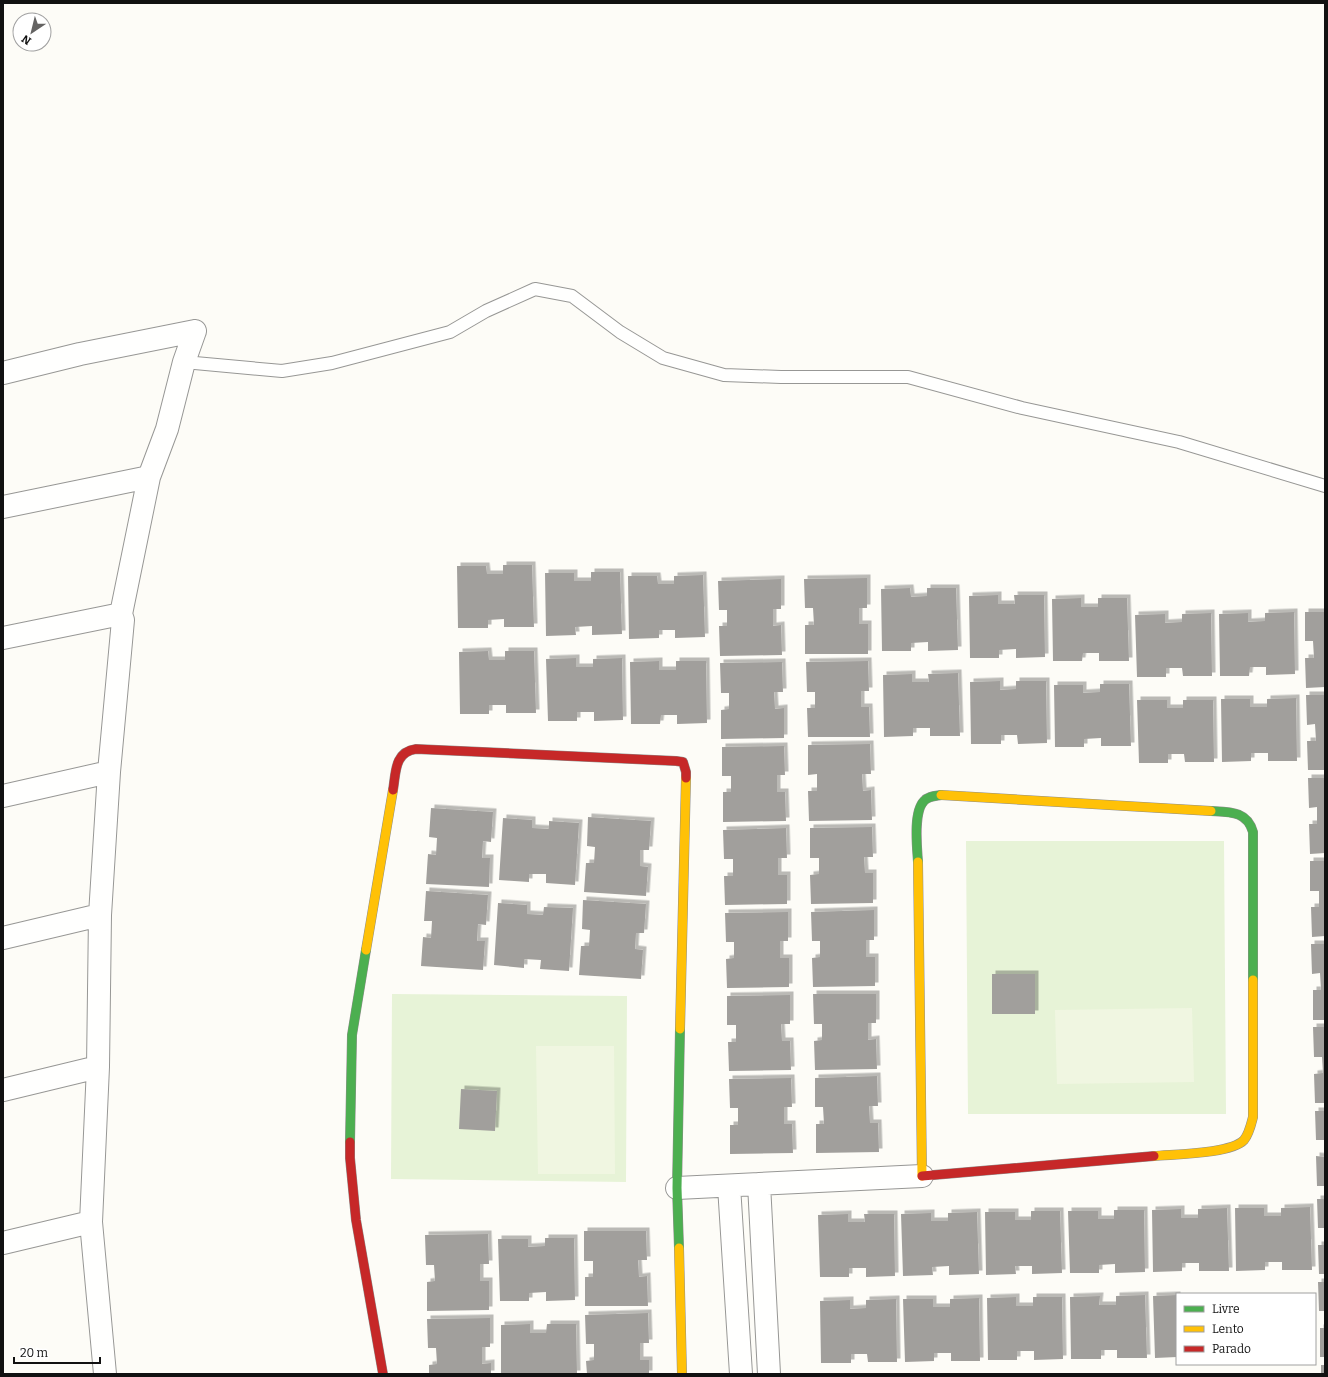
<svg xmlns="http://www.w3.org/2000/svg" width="1328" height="1377" viewBox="0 0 1328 1377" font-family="Bitter,serif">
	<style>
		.green { fill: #e7f3d7 }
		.pitch { fill: #f0f6e1 }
		.building { fill: #a19f9c; filter: url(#shadow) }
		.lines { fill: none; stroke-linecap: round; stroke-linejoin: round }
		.lane-casing { stroke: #979795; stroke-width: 14 }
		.street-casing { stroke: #979795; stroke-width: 24 }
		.fast-casing { stroke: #8e8d8b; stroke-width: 10 }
		.slow-casing { stroke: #8e8d8b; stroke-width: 10 }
		.jam-casing { stroke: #8e8d8b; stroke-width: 10 }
		.lane { stroke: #fffffe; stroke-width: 12 }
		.street { stroke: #fffffe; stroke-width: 22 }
		.fast { stroke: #4caf50; stroke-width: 9 }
		.slow { stroke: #ffc107; stroke-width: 9 }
		.jam { stroke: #c62828; stroke-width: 9 }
	</style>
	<defs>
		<filter id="shadow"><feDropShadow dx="3.5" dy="-3.5" stdDeviation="0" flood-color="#0004"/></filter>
	</defs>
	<rect width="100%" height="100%" fill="#fdfcf7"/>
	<path class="green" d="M966,841H1224L1226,1114H968Z
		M392,994L627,996L626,1182L391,1179Z"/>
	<path class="pitch" d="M1192,1008L1194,1082L1057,1084L1055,1010Z
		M536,1046H614L615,1174H538Z"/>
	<path class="building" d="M503,565H532L534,627H504V619L488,620V628H458L457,566H486L487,574H503Z
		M591,572H620L622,634L592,635V626L575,627L576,635L546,636L545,573H574V581H591Z
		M703,575L705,637L675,638V630H659V638L629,639L628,576H657L658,584H674V576Z
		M867,578V608H859V624H868V654H805V625H814L813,608H805L804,579Z
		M781,579V609H773V626L781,625L782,655L720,656L719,626H727V610H719L718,581Z
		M910,588L911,597L927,596V588H956L958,650L928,651V642L911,643V651H882L881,589Z
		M998,595V604H1015L1014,595H1044L1045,657L1016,658V649L999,650V658H970L969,596Z
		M1081,598V607H1098V598H1127L1129,661H1099V653H1083L1082,661H1053L1052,599Z
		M1294,612L1295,674L1266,675V667H1250L1249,676H1220L1219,614L1248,613V622L1265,621V613Z
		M1305,612H1325V687L1306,688L1305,658H1314L1313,641H1305Z
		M1211,613L1212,676H1183L1182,668H1166V677H1137L1135,615L1165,614V623L1182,622V614Z
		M488,651L489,660H505V651H534L536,713H506V705H489V714H460L459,652Z
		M576,658V667H593V659L622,658L623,720L594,721V712H577V721H548L546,659Z
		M659,661V670H676V661H706L707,723L677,724V715H661L660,724H631L630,662Z
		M868,661L869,691H861V707H869L870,737H808L807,708H815V692H807L806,662Z
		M782,662L783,692H774L775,709L784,708V738L721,739V710L729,709V693H721L720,663Z
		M958,673L960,736H930V728H913V736L884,737L883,675L912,674V682H929L928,674Z
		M1000,681V690L1016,689V681H1046L1047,743L1018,744L1017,735H1001V744H971L970,682Z
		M1100,684H1129L1131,746H1101V738L1084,739V747H1055L1054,685H1083V693L1100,692Z
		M1306,695H1325V770H1308L1307,741H1316L1315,724L1307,725Z
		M1296,698L1297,761H1268V753H1251V761L1222,762L1221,699H1250V707H1267V699Z
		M1137,700H1167V708H1183V700H1213L1214,762H1185L1184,754H1168V763H1139Z
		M870,744L871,774H862L863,791L871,790L872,820L809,821L808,791H817V774L808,775V745Z
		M784,746L785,775H777V792H785L786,821L723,822V792H731V776H722V747Z
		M1308,778H1325V853L1310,854L1309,824H1317V807L1309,808Z
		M431,808L493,812L491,842L483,841L482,858H490L489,887L426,884L428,854L436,855L437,838L429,837Z
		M588,817L651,821L649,850H640V866L648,867L646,896L584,892L586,863H594L595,847L587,846Z
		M503,818L532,820V828L549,829V821L579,823L575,885L546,883V874H529V882L499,880Z
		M872,827L873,857H864L865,873H873V903L811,904L810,875L819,874V858H810V828Z
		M786,828L787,858H778V875H787V904L725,905L724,876H733V859H724L723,830Z
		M1310,861H1325V936L1312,937L1311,907H1319V891H1310Z
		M426,891L488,895L486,925L478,924L477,941H485L483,970L421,966L423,937L431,938L432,921H424Z
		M583,900L646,904L644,933H636L635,949L643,950L641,979L579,975L581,946H589L590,930L582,929Z
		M498,903L527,905V914L543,915L544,907L573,908L569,971L540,969L541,960L524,959V968L494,965Z
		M874,910V940H866V957H875V986L813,987L812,958L820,957V941H812L811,912Z
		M788,912V941H780V958H789V987L727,988L726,959L734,958V942H726L725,913Z
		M1311,944H1325V1020H1313V990H1321L1320,973L1312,974Z
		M992,974H1035V1014H992Z
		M813,994H876V1023H868V1040L876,1039L877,1069L815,1070L814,1041L822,1040V1024H814Z
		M790,995V1024H781L782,1041H790L791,1070L729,1071L728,1042H736V1025H727V996Z
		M1313,1027H1325V1103H1315L1314,1074L1323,1073L1322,1057H1314Z
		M877,1076L878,1106H869L870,1123H878L879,1152L816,1153V1124H824L823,1107H815V1078Z
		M791,1078L792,1107H784V1124H792L793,1153L730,1154V1125H738V1108H730L729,1079Z
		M461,1089L497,1091L495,1131L459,1129Z
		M1315,1111H1325V1140H1316Z
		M1316,1156L1325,1157V1186H1317Z
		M1317,1199H1325V1228H1318Z
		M1310,1207L1312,1270H1282V1262H1265V1270L1236,1271L1235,1208H1264V1216H1281V1208Z
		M1227,1208L1229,1271H1199V1263H1182V1271L1153,1272L1152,1210L1181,1209V1218H1198V1209Z
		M1114,1210H1144L1145,1272L1115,1273V1264L1099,1265V1273H1070L1068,1211H1098V1219H1114Z
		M1031,1211H1060L1062,1273L1032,1274V1266H1015L1016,1274L986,1275L985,1212H1015V1220H1031Z
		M977,1212L979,1274L949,1275V1266L932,1267L933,1275L903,1276L901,1214L931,1213V1221H948V1213Z
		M848,1214V1222H865L864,1214H894L895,1276L866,1277V1268H849V1277H820L818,1215Z
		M584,1231H646L647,1260H638L639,1277L647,1276L648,1306H585V1277H593V1261H584Z
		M488,1234L489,1264H480V1281H489V1310L427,1311V1282L435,1281L434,1265H426L425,1235Z
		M545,1238H574L575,1300L546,1301V1292L529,1293V1301H500L498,1239H528V1247L545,1246Z
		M1318,1245H1325V1274H1319Z
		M1318,1282H1325V1311H1319Z
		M1145,1295L1147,1358H1117V1350H1101V1359H1071L1070,1297L1100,1296L1099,1305H1116V1296Z
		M1177,1295V1357L1155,1358L1153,1296Z
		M1016,1297V1306H1033V1297H1062L1063,1359L1034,1360V1351H1017V1360H988L987,1298Z
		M979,1298L980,1361H951V1353H934V1361L905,1362L903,1299H933V1307H950V1299Z
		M896,1299L897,1362H868L867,1354H851V1363H821L820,1301L850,1300V1309L866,1308V1300Z
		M648,1313L649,1343H640V1360H649V1374H587L586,1361L594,1360V1344H586L585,1315Z
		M490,1318V1347H482V1364L491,1363V1374H429V1365L437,1364L436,1348H428L427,1319Z
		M530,1324V1333H546L547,1324H576L577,1374H501V1325Z
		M1320,1328H1325V1357H1320Z
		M1321,1365H1325V1374H1321Z"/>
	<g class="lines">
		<defs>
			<path id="lane" d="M184,362L282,371L332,363L450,332L486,311L535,289L572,296L620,332L663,358L724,375L781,377H908L1022,408L1179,442L1325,486"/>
			<path id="street" d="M3,373L80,354L195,331
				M3,507L149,477
				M3,638L121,614
				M3,796L109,772
				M3,938L100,915
				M3,1090L98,1067
				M759,1184L769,1374
				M729,1186L741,1374
				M677,1188L922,1176
				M3,1243L91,1222
				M105,1374L91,1222L98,1067L100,915L109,772L123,620L121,614L149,477L167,429L184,362L195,331"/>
			<path id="fast" d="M1211,811C1230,812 1247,811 1253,832V980
				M918,862C917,847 913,812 924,801C928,796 935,796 941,795
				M350,1142L352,1035L366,950
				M679,1248L677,1188L680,1029"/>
			<path id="slow" d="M941,795L1211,811
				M918,862L922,1176
				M366,950L393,790
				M680,1029L686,778
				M1154,1156C1174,1154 1231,1154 1244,1140C1249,1134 1251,1125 1253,1117V980
				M679,1248L682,1374"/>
			<path id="jam" d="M393,790C396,773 394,752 416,749L676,761L683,762L686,772V778
				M350,1142V1158L356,1220L383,1374
				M922,1176L1154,1156"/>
		</defs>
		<use href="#lane" class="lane-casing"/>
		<use href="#street" class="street-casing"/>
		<use href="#fast" class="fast-casing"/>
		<use href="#slow" class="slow-casing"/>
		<use href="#jam" class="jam-casing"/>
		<use href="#lane" class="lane"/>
		<use href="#street" class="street"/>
		<use href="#fast" class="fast"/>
		<use href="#slow" class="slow"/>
		<use href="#jam" class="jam"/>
	</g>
	<rect width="1328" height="1377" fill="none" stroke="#111111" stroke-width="8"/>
	<rect x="1176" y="1293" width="140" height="72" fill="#ffffff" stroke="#a0a0a0"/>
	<rect x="1184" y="1306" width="20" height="6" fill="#4caf50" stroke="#a0a0a0"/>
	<text x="1212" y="1313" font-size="12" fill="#111111">Livre</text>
	<rect x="1184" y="1326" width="20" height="6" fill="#ffc107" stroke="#a0a0a0"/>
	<text x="1212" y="1333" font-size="12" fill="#111111">Lento</text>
	<rect x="1184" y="1346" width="20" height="6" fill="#c62828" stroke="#a0a0a0"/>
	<text x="1212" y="1353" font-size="12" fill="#111111">Parado</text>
	<g transform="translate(32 32) rotate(215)"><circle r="19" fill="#ffffff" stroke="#a0a0a0"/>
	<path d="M0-3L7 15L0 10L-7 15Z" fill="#646362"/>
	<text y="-6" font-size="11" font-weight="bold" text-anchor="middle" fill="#111111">N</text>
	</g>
	<path d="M14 1357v6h86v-6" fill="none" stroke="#111111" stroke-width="2"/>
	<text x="20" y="1357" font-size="12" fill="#111111" stroke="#ffffff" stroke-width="3" paint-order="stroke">20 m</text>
</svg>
